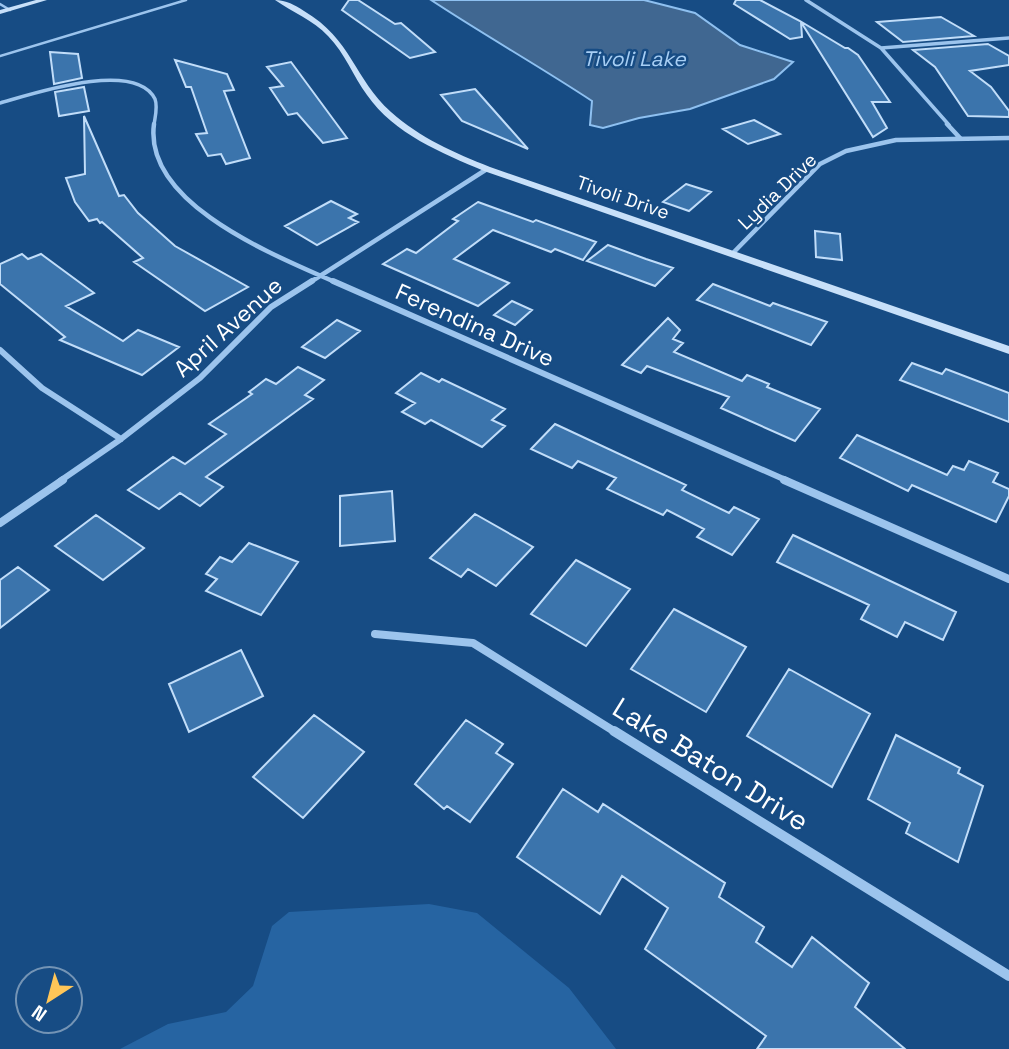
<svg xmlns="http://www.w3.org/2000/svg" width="1009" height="1049" viewBox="0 0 1009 1049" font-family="'Space Grotesk',sans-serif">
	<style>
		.green { fill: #2664a2 }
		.water { fill: #406791; stroke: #8ec0f0; stroke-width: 2 }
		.building { fill: #3b74ac; stroke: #c1ddf9; stroke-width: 2 }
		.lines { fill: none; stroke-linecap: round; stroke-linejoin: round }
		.lane { stroke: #9cc4ed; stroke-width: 2.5 }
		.street-far4 { stroke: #9cc4ed; stroke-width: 3.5 }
		.street-far3 { stroke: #9cc4ed; stroke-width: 4.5 }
		.street-far2 { stroke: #9cc4ed; stroke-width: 6 }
		.street-far1 { stroke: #9cc4ed; stroke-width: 8 }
		.street { stroke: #9cc4ed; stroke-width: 10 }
		.secondary { fill: #c8e0f9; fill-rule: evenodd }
		.labels { text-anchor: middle; stroke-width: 5; stroke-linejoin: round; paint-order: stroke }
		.far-street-label { font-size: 19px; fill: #fff; stroke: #174c84 }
		.far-water-label { font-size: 21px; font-style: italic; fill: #a7cef4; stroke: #174c84 }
		.street-label { font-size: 23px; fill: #fff; stroke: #174c84 }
		.near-street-label { font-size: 28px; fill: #fff; stroke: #174c84 }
	</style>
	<rect width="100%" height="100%" fill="#174c84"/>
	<path class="green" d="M429,904L477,913L569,988L616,1049H120L168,1024L226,1012L253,986L272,926L289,912Z"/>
	<path class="water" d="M431,0H644L695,13L740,45L793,62L774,79L690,109L639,118L603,128L590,125L592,101C539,66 484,35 431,0Z"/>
	<path class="building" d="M349,0H358L395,24L401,23L435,52L410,58L342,10Z
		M736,0H760L800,21L845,48H848L858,55L890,102H872L887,128L873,137L801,22L802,37L790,39L734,4Z
		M941,17L974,36L903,42L877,22Z
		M988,44L1009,56V65L970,71L991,87L1009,111V117L968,116L935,67L913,50Z
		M50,52L78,54L82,78L54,84Z
		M175,60L227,74L234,90L224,91L250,158L226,164L221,154L208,156L196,134L207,133L191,87H186Z
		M291,62L347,138L323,143L297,113L288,115L270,88L283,86L267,67Z
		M84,87L89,111L59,116L55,92Z
		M475,89L528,149L462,121L441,95Z
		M84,116L119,196L124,195L138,213L175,246L248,287L205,311L134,262L143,258L102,222L100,223L97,219L89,221L75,202L66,178L85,174Z
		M754,120L780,134L748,144L723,129Z
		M686,184L711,192L689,211L663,202Z
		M331,201L357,214L349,218L358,222L317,245L285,226Z
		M478,202L533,222L536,220L596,242L583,260L555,249L551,252L493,230L454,259L509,283L478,306L383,264L407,249L416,253L458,221L453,219Z
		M815,231L840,234L842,260L816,257Z
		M608,245L646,259L673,268L655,286L587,261Z
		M22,254L28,259L41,254L94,293L66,306L123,341L138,330L179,347L142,375L60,340L65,337L0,284V264Z
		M713,284L770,306L773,303L827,322L811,345L697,300Z
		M512,301L532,310L515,325L494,315Z
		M668,318L680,330L673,339L683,343L674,352L742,381L747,375L769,384L767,387L820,409L795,441L721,408L729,397L647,366L641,373L622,365Z
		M337,320L360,331L325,358L302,347Z
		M912,363L942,374L946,369L1009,393V422L900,380Z
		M298,367L324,380L305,395L313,399L206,477L223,487L200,506L180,493L159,509L128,490L173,457L185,464L226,434L209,424L252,394L249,392L266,379L276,384Z
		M421,373L439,382L442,379L505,409L492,420L505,426L482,447L431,420L425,424L402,412L415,403L396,393Z
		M555,424L686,485L682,490L729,513L734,507L759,519L732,555L697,537L704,529L667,510L663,515L607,489L616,478L578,461L572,468L531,449Z
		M857,435L947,475L953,466L964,470L969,461L998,473L993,482L1009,489V496L996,522L912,485L908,491L840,458Z
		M392,491L395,541L340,546V496Z
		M475,514L533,547L496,586L468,569L461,577L430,558Z
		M96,515L144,548L103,580L55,546Z
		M793,535L956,612L943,640L905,622L897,637L861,619L869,605L777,562Z
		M249,543L298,562L261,615L206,591L217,579L206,574L220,557L232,562Z
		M576,560L630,589L586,646L531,614Z
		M18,567L49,590L0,628V580Z
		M674,609L746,647L706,712L631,669Z
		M241,650L263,696L189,732L169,684Z
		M789,669L870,714L832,787L747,736Z
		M314,715L364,752L303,818L253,777Z
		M466,720L503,744L496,753L513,764L470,822L447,806L444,809L415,784Z
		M896,735L960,768L958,773L983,786L958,862L906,833L910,823L868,799Z
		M563,789L598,812L603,804L725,883L719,897L764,927L756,942L792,967L812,937L869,983L855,1007L905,1049H757L766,1036L645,949L668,908L622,876L600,914L517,857Z"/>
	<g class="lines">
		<path class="lane" d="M0,4L10,10
			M0,56L186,0"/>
		<path class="street-far4" d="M806,0L881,48L949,125
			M881,48L1009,38
			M0,103C32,94 135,59 155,99C158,107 155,117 154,125"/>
		<path class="street-far3" d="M154,124C143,205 279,257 337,283
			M947,124L960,138
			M733,253L820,164L846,151L896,140L1009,138
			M309,283L487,169"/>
		<path class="street-far2" d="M333,281L788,481
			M0,350L42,388L121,439
			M60,481L121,439L200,378L271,307L312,281"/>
		<path class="street-far1" d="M784,480L1009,579
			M0,523L63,480
			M375,634L473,643L617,733"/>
		<path class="street" d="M614,731L1009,976"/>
		<path class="secondary" d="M36,0H47L0,14V10Z
			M275,0C286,0 295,5 304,11C352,39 354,79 391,112C420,138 455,153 490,167L1009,346V354L484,171C442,153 394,134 367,95C353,76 345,53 328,36C313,20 292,12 275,0Z"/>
	</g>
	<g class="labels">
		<g class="far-street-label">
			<text transform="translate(777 191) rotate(-44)" y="7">Lydia Drive</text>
			<text transform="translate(623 197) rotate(19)" y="7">Tivoli Drive</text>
		</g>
		<g class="far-water-label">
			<text x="634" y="66">Tivoli Lake</text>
		</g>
		<g class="street-label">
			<text transform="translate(475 325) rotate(24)" y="8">Ferendina Drive</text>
			<text transform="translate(228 327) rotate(-42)" y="8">April Avenue</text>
		</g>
		<g class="near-street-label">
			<text transform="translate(711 764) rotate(32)" y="10">Lake Baton Drive</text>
		</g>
	</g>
	<g transform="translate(49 1000) rotate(216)"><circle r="33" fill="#174c84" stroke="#7494b5" stroke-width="2"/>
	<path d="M0-5L12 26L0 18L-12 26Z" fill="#ffc658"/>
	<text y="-10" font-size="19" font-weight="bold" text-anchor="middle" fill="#ffffff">N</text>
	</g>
</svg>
